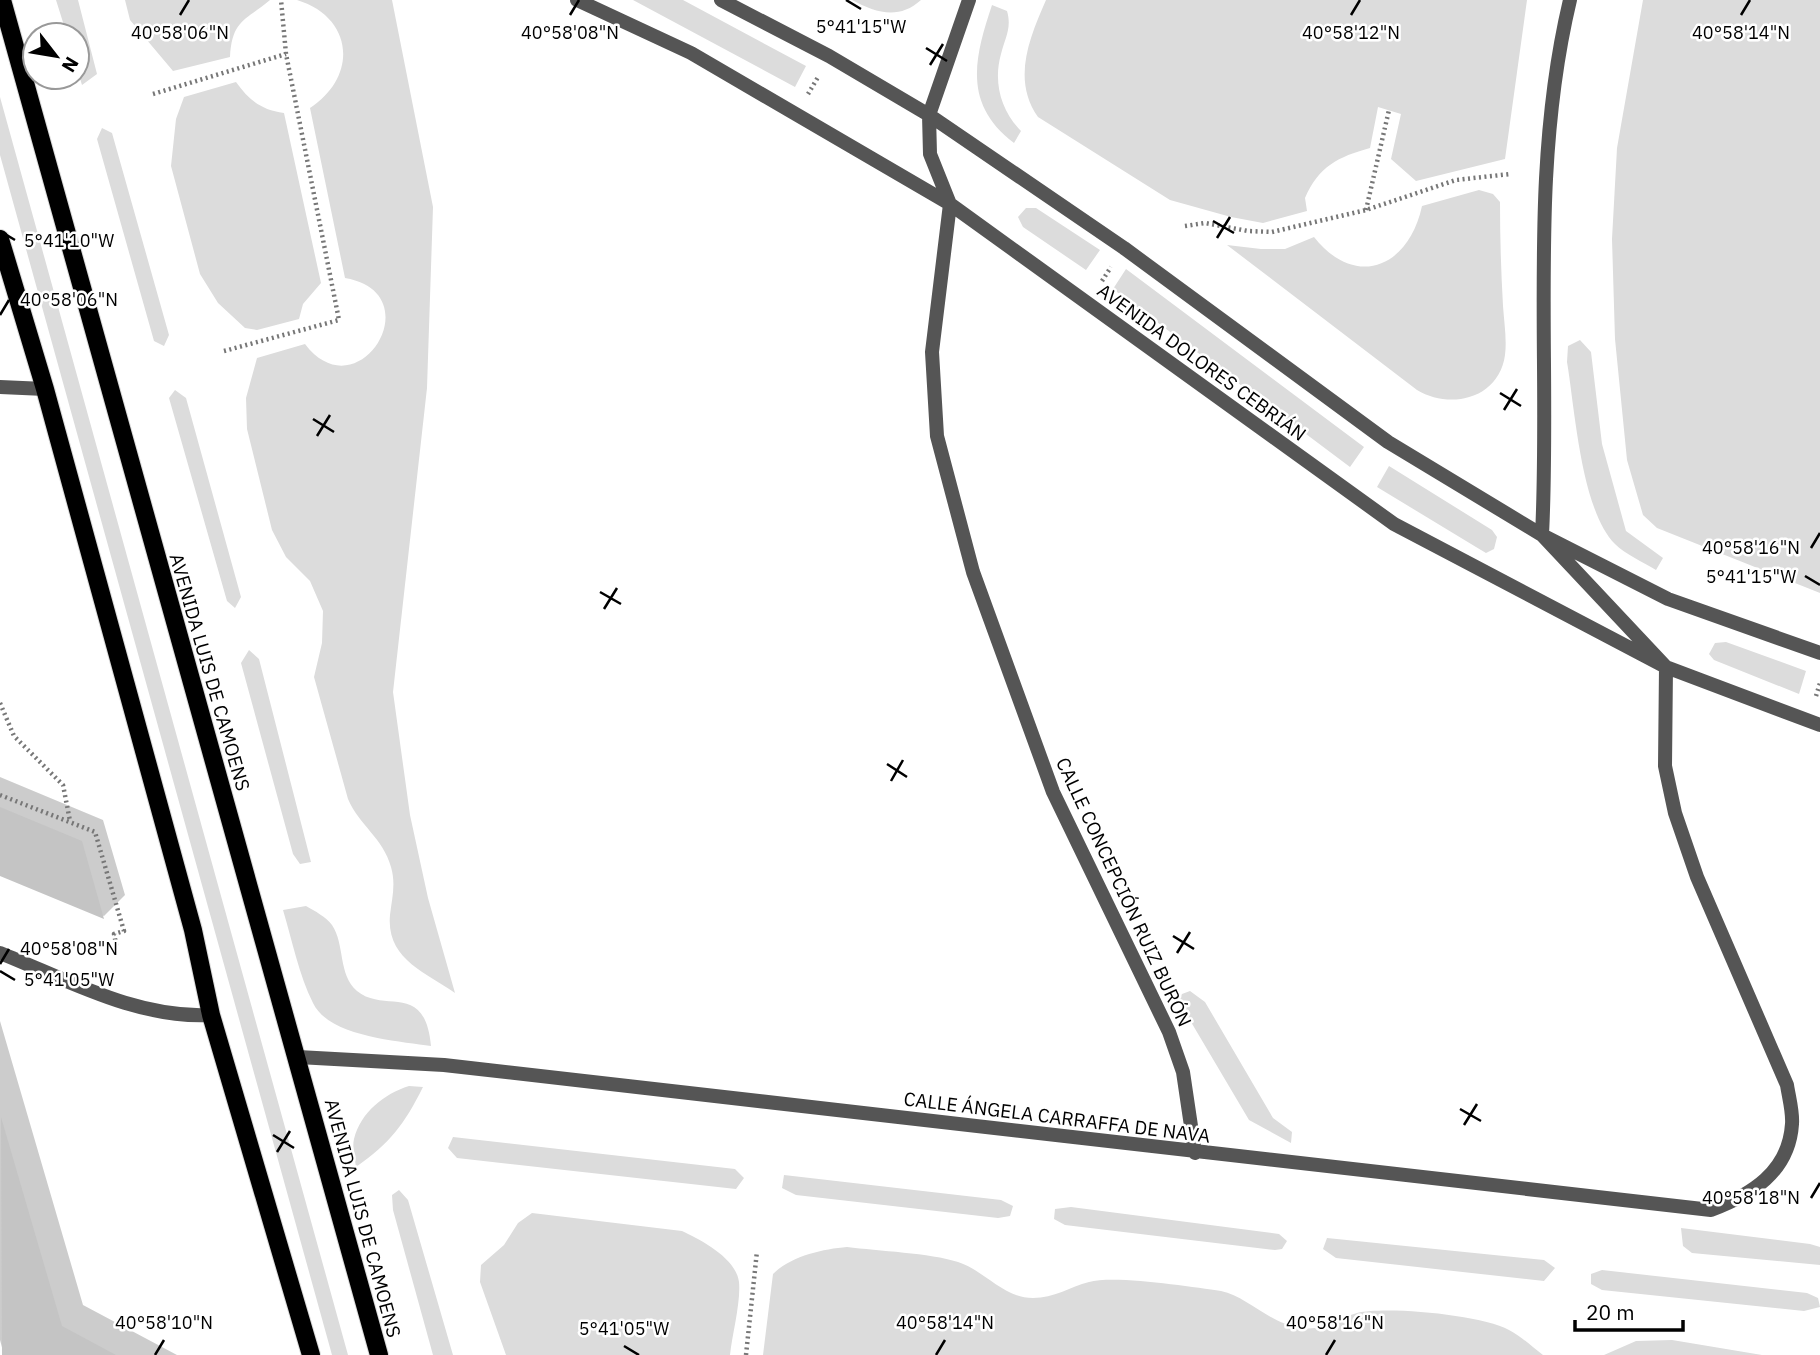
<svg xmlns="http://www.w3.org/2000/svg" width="1820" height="1355" viewBox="0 0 1820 1355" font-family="'IBM Plex Sans',sans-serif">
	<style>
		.green { fill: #dcdcdc }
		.shadow { fill: #0003 }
		.building { fill: #c4c4c4 }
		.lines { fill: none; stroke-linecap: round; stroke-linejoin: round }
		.primary-casing { stroke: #dbdbdb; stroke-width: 20 }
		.path { stroke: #777; stroke-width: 4.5; stroke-dasharray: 2 3.5; stroke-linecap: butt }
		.minor { stroke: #555; stroke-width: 14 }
		.primary { stroke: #000; stroke-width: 18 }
		.ticks { fill: none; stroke: #000; stroke-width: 2.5 }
		.labels { text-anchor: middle; stroke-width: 5; stroke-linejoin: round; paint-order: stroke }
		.street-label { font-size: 19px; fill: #000; stroke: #fff }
		.ticks-label { font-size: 18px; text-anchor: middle; fill: #000; stroke: #fff; stroke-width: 5; stroke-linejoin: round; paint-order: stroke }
	</style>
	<rect width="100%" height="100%" fill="#fff"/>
	<path class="green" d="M56,0H78L97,74L82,85L77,69V35H67Z
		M125,0H270C247,20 232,19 230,57L173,71L130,20Z
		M297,0H392L433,207L427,388L393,692L410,815L428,898L455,993C425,972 386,959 390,915C392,898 396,884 391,867C383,838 359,825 348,799L314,677L322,643L323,611L310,581L286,557L272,530L247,429L246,398L257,358L305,344C358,414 433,293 345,278L310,108C359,76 353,17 297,0Z
		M633,0H683L806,66L795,87Z
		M852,0H921C899,20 876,13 852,0Z
		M1046,0H1527L1505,159L1416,181L1391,159L1401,114L1378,107L1370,148C1338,157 1319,166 1305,198L1307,211L1263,223L1231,217L1170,200L1038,117C1012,80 1029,39 1046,0Z
		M1643,0H1820V593L1657,528L1643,515L1627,460L1615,339L1612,239L1617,148Z
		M992,5L1007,11C1012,28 1005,38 1001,54C993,82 1001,111 1021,131L1014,143C963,104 974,59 992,5Z
		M236,82C249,100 261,110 284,113L321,283L303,304L299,319L257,330L245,328L218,303L200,274L171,166L176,119L184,97Z
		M0,97L348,1355H332L0,155Z
		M102,128L112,133L169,335L164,346L154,341L97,139Z
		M1479,190L1493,194L1500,202C1500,237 1501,271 1503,306C1504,321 1507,340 1505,355C1499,399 1450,410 1417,390L1227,245L1261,249H1285L1314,237C1356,290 1409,267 1422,206Z
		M1026,208H1036L1100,250L1086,270L1023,227L1018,217Z
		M1126,269L1364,447L1350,467L1113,289Z
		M1580,340L1591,352L1602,444L1626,531L1663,558L1656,570C1643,562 1625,554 1615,544C1581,510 1575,409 1567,362L1568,346Z
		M175,390L186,398L241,597L235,608L227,601L169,398Z
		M1389,466L1492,530L1497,537L1494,549L1486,553L1476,547L1377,487Z
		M1726,642L1806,671L1799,694L1714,660L1709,654L1715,643Z
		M249,650L259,659L311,862L300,864L293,854L241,663Z
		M306,906C315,911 326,917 332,925C345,944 338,975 357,991C385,1014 425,981 431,1046C399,1041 329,1037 313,1003C299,975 292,940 283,910Z
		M1190,991L1205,1002L1273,1118L1292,1132L1291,1143L1249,1120L1178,1000L1182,994Z
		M409,1086L423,1087C404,1125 390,1143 356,1167C355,1159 352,1147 354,1139C361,1112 384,1094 409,1086Z
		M453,1137L735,1169L744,1178L736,1189L457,1158L448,1148Z
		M784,1175L1001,1200L1013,1206L1010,1216L998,1218L796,1195L782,1188Z
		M399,1190L408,1200L453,1355H433L393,1210L392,1195Z
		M1071,1207L1279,1234L1287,1241L1282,1249L1275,1250L1065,1225L1054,1219L1055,1209Z
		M532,1213L682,1231C701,1240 736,1258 739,1282C741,1302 732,1335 730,1355H506L480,1282L481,1265L504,1245L518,1223Z
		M1681,1228L1810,1244L1820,1247V1265L1692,1253L1683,1246Z
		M1327,1238L1544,1260L1555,1268L1544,1281L1336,1258L1323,1249Z
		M847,1247C878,1251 930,1253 958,1262C984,1270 1003,1298 1033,1298C1054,1298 1070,1287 1089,1282C1116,1275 1191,1287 1221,1291C1247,1296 1269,1324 1302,1328C1324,1331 1338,1318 1357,1313C1388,1306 1481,1315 1509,1330C1521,1336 1532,1347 1543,1355H763L773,1274C791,1256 823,1249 847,1247Z
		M1602,1270L1807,1293L1818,1298L1820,1307L1804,1311L1602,1290L1591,1284V1274Z
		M1672,1340L1762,1355H1604L1636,1341Z"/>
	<path class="shadow" d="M0,777L103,820L125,895L104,916L0,874Z
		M0,1021L83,1305L177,1355H4L0,1340Z"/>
	<path class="building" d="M0,807L82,841L104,919L0,876Z
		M1,1117L62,1326L116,1355H2Z"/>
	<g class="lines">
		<defs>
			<path id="primary" d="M2,0L379,1355
				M0,239L45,389L193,930L211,1015L311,1355"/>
		</defs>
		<use href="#primary" class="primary-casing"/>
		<path class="path" d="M153,94L286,54
			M808,94L818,77
			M1366,210L1389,110
			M1185,226L1205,223L1248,231L1272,232L1366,210L1456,180L1510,174
			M1102,281L1111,267
			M224,351L339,320L286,54L281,0
			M1816,696L1820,683
			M0,703L14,736L63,785L70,821
			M0,795L95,832L124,931L114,934L117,948
			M746,1355L757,1251"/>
		<path class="minor" d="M577,0L691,53L950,204L1394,524L1666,667L1820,725
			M721,0L829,56L929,115L1124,248L1388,442L1542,535L1668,599L1820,653
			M969,0L929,115L930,154L950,204L932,352L937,436L973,572L1053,792L1169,1032L1183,1072L1195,1153
			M0,387L45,389
			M0,953C68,980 137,1019 211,1015
			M298,1057L444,1065L1711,1210C1751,1195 1789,1172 1792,1124C1793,1112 1789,1098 1787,1085L1697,877L1675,813L1665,766L1666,667L1542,535C1551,357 1528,176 1570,0"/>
		<use href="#primary" class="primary"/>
	</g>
	<path class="ticks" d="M846,0L861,9M180,15L189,0M570,15L579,0M1351,15L1360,0M1741,15L1750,0M926,48L947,61M930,65L943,44M1213,221L1234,233M0,231L15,240M1217,238L1230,217M0,315L9,300M1500,393L1521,406M1504,410L1517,389M313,419L334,432M317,436L330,415M1811,548L1820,533M1805,576L1820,585M600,592L621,604M604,609L617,588M887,764L907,777M891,781L903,760M1173,936L1194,949M1177,953L1190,932M0,964L9,949M0,971L15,980M1460,1109L1481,1121M1464,1125L1477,1104M273,1135L294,1148M277,1152L290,1131M1811,1198L1820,1183M624,1346L639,1355M155,1355L164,1340M936,1355L945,1340M1326,1355L1335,1340"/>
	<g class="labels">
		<g class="street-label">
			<text transform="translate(1202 362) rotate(36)" y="7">AVENIDA DOLORES CEBRIÁN</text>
			<text transform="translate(210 672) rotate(74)" y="7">AVENIDA LUIS DE CAMOENS</text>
			<text transform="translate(1124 892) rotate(65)" y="7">CALLE CONCEPCIÓN RUIZ BURÓN</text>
			<text transform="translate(1057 1117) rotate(7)" y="7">CALLE ÁNGELA CARRAFFA DE NAVA</text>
			<text transform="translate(363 1218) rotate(75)" y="7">AVENIDA LUIS DE CAMOENS</text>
		</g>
	</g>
	<g class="ticks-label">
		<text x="861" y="33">5°41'15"W</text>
		<text x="1351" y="39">40°58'12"N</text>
		<text x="1741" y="39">40°58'14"N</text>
		<text x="180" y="39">40°58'06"N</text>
		<text x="570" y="39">40°58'08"N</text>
		<text x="69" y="247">5°41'10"W</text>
		<text x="69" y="306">40°58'06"N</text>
		<text x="1751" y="554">40°58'16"N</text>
		<text x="1751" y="583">5°41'15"W</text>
		<text x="69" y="955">40°58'08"N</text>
		<text x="69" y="986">5°41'05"W</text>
		<text x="1751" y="1204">40°58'18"N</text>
		<text x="164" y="1329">40°58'10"N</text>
		<text x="945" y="1329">40°58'14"N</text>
		<text x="1335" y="1329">40°58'16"N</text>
		<text x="624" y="1335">5°41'05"W</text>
	</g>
	<g transform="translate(56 56) rotate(121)"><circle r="33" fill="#ffffff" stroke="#999999" stroke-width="2"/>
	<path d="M0-5L12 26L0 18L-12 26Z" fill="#000000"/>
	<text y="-10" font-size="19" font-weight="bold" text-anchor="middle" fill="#000000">N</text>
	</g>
	<path d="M1575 1320v10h108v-10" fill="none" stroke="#000000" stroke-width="3.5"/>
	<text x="1586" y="1320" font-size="21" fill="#000000" stroke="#ffffff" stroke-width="5" paint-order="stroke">20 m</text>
</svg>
